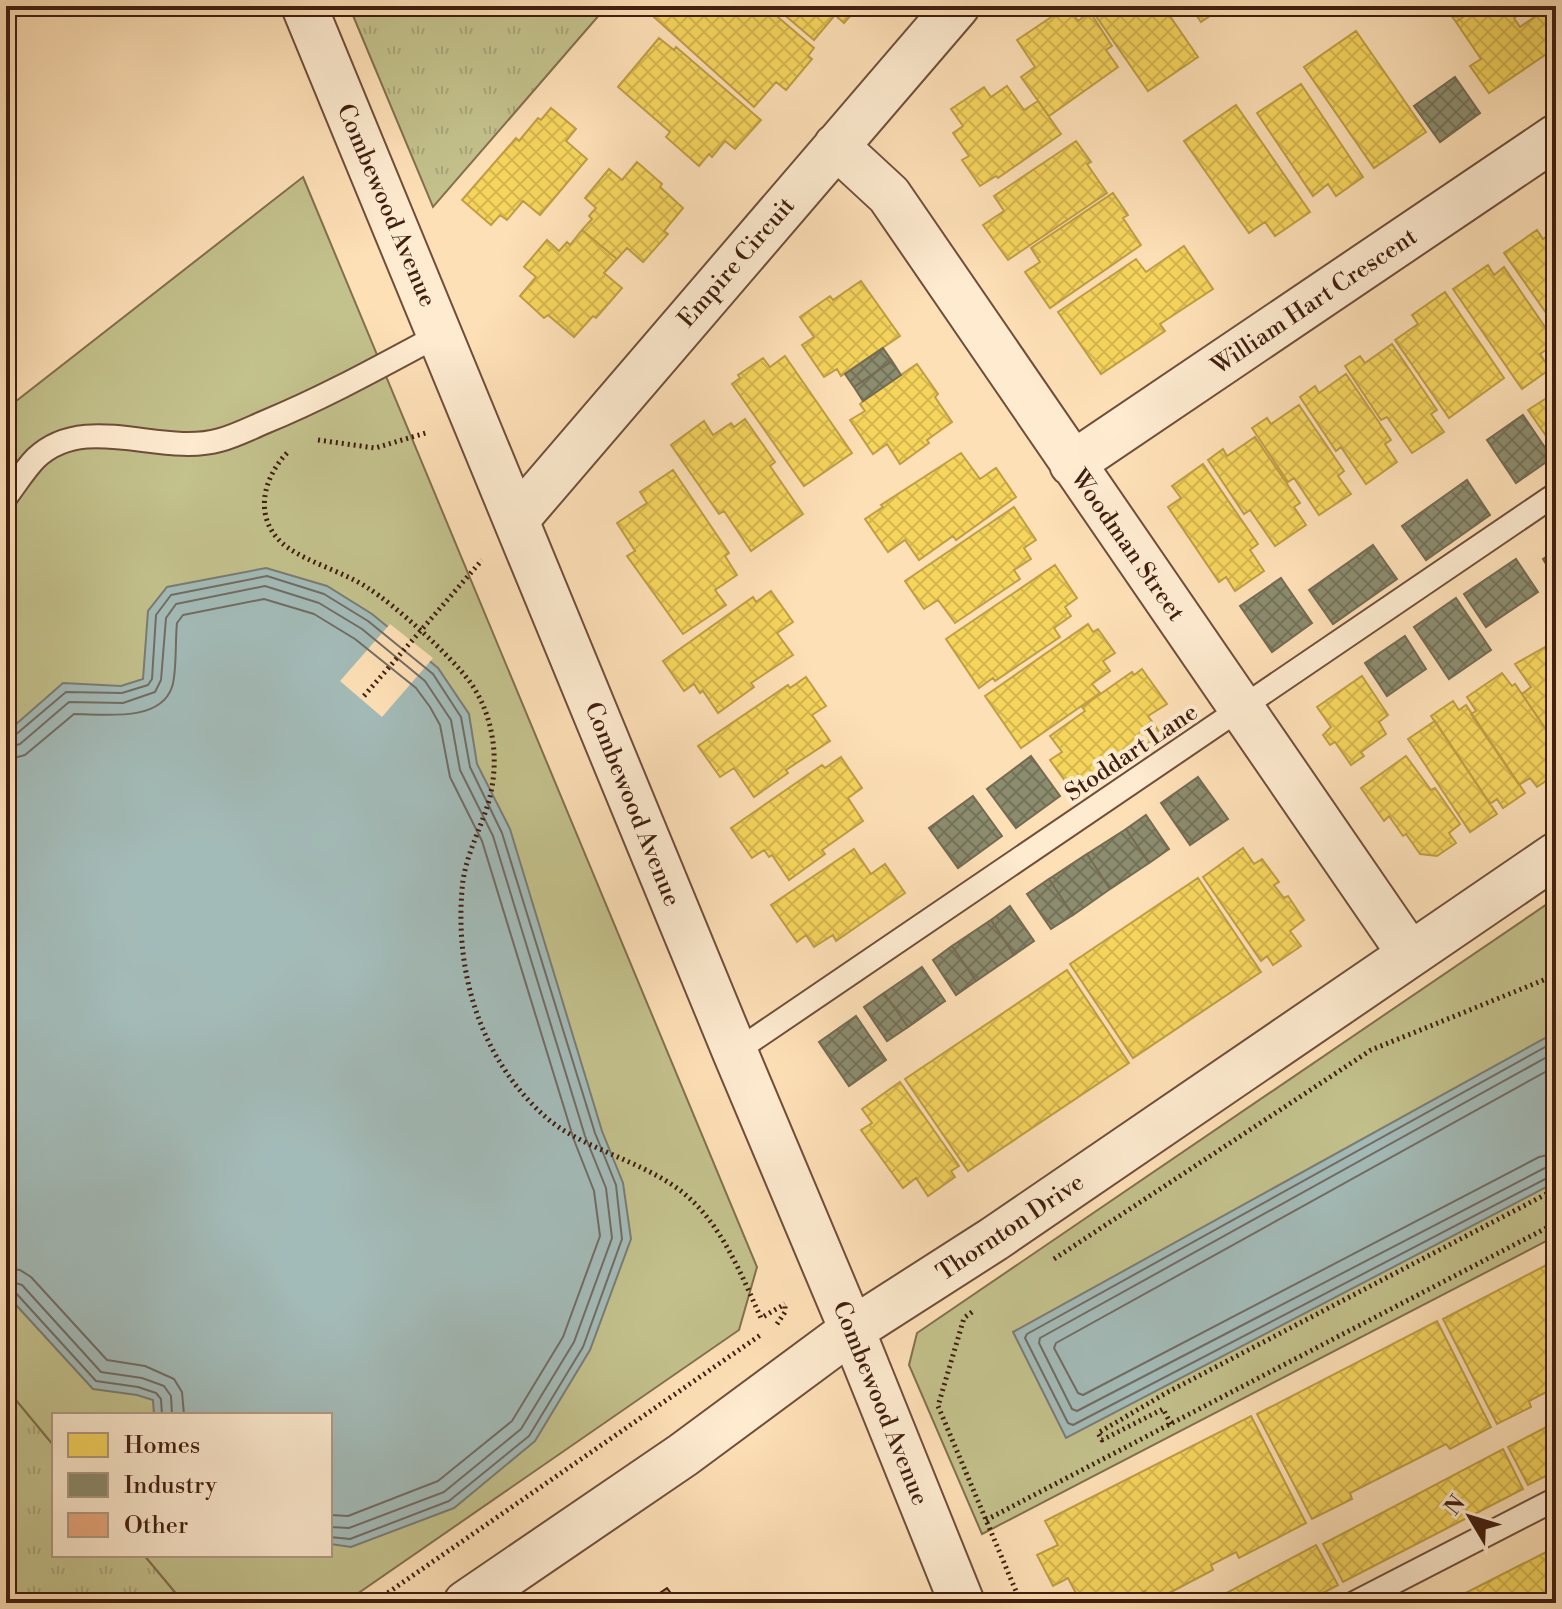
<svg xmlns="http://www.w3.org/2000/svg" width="1562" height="1609" viewBox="0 0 1562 1609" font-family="'Libre Bodoni',serif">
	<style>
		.grass { fill: url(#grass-tufts); stroke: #82704e; stroke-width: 2 }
		.park { fill: #c3c18c; stroke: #82704e; stroke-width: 2 }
		.water { fill: #a3bbb8; stroke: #7b7c75; stroke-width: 2 }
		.pier { fill: #fee0b7 }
		.homes { fill: url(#homes-cross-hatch); stroke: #bf9e45; stroke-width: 2 }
		.industry { fill: url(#industry-cross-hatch); stroke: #756b52; stroke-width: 2 }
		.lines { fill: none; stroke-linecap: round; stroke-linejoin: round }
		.shore { stroke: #726c64; stroke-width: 2 }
		.building { fill: url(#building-cross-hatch); stroke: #401e10; stroke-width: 2 }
		.service-casing { stroke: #704e3a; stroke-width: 26 }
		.minor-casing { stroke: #704e3a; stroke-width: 48 }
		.path { stroke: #401e10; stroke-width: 5; stroke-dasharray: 2 4; stroke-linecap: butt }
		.service { stroke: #feebd0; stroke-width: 22 }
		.minor { stroke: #feebd0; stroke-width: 44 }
		.labels { text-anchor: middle; stroke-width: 8; stroke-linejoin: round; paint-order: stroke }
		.street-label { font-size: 24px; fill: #401e10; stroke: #feebd0 }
	</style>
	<defs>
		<pattern id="grass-tufts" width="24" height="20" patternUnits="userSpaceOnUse" patternTransform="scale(2)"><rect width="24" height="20" fill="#c3c18c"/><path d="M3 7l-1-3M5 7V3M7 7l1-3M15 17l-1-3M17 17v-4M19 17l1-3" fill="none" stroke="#a9a578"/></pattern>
		<pattern id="homes-cross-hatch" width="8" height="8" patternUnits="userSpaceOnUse" patternTransform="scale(2)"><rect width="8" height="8" fill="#f6d55c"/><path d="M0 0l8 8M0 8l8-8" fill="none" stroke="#d4b64f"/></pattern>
		<pattern id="industry-cross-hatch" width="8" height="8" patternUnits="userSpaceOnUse" patternTransform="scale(2)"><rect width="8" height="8" fill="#8c8c6e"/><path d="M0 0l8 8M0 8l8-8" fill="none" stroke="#747259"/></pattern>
		<pattern id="building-cross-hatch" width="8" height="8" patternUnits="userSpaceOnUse" patternTransform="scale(2)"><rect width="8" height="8" fill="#e8a87c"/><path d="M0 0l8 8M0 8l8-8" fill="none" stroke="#bd8864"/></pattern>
	</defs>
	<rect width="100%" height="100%" fill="#fee0b7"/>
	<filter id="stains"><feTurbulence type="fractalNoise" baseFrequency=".0025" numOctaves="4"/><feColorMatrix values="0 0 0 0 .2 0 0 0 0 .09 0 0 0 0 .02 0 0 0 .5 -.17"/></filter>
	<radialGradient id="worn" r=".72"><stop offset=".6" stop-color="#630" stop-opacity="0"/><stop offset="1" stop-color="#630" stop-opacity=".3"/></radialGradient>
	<path class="grass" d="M349,6H607L433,207Z
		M6,1388L54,1446V1555H144L184,1603H6Z"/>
	<path class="park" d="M303,177L757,1267L739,1330L344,1603H184L144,1555H330V1415H54V1446L6,1388V409Z
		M1556,898V1236L982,1534L909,1365L917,1333Z"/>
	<path class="water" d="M266,568L327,586L372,614L438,668L469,714L477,764L510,829L602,1131L623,1183L631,1239L590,1350L535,1441L454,1508L351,1547L330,1544V1415H154L153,1400L137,1395L93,1389L6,1294V733L63,683L121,686L143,679L148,611L167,587Z
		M1556,1032V1182L1066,1438L1013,1332Z"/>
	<path class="pier" d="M390,624L433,658L382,717L340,681Z"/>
	<path class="homes" d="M648,6H765L814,48L808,56L812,59L786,90L776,82L754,107L645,9Z
		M774,6H859L844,23L835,15L814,40Z
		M1068,6L1078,21L1090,12L1112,46L1106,50L1118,67L1049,116L1021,77L1035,67L1017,40Z
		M1089,6H1163L1198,57L1148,91Z
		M1190,6H1224L1201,22Z
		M1444,6H1479L1456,22Z
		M1479,6H1532L1514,18L1520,27L1550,6H1556V55L1551,51L1489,93L1470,66L1481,59L1456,22Z
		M1356,31L1426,132L1374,168L1304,67Z
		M659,38L674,50L676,47L761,120L735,149L725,141L712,157L709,154L699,166L666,137L670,132L618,87Z
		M1301,84L1363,177L1336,196L1328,184L1313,196L1257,113Z
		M1007,86L1024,110L1038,101L1061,134L998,178L996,176L980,186L962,160L969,156L953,133L963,126L951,109L984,87L991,97Z
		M1236,105L1310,212L1275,236L1265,222L1249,233L1184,141Z
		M551,108L576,129L566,141L587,159L540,215L523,201L507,220L500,215L491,225L462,200L516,138L519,141L538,118L541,120Z
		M1076,141L1091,162L1087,164L1107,193L1008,260L983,225L1004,211L994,196Z
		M637,162L662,184L660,187L683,208L664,231L668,234L643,262L627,248L617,259L582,230L592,219L589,216L596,208L585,198L609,169L622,180Z
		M1113,193L1128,215L1123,218L1141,245L1050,308L1025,272L1040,262L1031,248Z
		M582,230L617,259L604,273L622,288L596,318L593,316L574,337L548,315L544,318L520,296L536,277L524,267L547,240L559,251L567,242L570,245Z
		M1537,230L1543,239L1556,230V327L1504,253Z
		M1184,246L1213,289L1160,324L1165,331L1101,374L1058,312L1136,259L1146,272Z
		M1488,265L1494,275L1504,267L1556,343L1540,354L1550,369L1522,389L1453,289Z
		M861,281L900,336L841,376L837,369L824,377L802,345L814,337L800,317L830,296L833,300Z
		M1445,292L1504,378L1449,418L1395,340L1418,324L1412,315Z
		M1392,344L1437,410L1431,414L1444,432L1412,453L1387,417L1381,420L1345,366L1360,356L1365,363Z
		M785,356L852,453L804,486L732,384L740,378L738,375L763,358L770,367Z
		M917,364L938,394L935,397L952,422L927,440L929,443L900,464L887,444L873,454L850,420L865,411L860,404L863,401Z
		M1346,374L1391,440L1385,444L1397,462L1366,484L1341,447L1336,451L1300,397L1315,386L1319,393Z
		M1556,392V450L1528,410Z
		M1299,405L1344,471L1338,476L1351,494L1319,515L1294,478L1288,482L1252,428L1267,418L1271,424Z
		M745,419L775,462L770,466L803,514L751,551L724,511L719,514L671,445L704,421L713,435L731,423L734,427Z
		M1255,437L1300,503L1294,507L1306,525L1275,546L1250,510L1244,514L1208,460L1223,449L1227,456Z
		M961,453L980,479L996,468L1016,497L956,540L953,536L919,560L905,540L888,552L865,519L883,507L881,505Z
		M1203,464L1258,544L1250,550L1264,571L1235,591L1226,577L1219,582L1168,507L1181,498L1172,486Z
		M673,470L729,553L725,556L737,575L715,590L726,605L683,634L627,556L635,551L617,523L647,503L640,492Z
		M1014,507L1036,540L1024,548L1031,559L1014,570L1020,579L955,623L938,600L924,609L905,581Z
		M1055,565L1077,598L1065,607L1071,616L1054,628L1060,637L995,681L993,678L979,688L946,639Z
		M771,591L793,622L777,633L793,655L751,683L754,687L718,713L703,691L700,693L694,684L684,691L663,661L753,597L756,602Z
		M1088,624L1093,632L1098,629L1115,653L1103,661L1110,671L1092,684L1100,693L1021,748L985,696Z
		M1545,647L1556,661V744L1522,694L1531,687L1515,664Z
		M1142,669L1167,704L1148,716L1161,734L1075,795L1050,760L1062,752L1050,736L1085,711L1082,707L1132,672L1134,675Z
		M1502,673L1512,686L1515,684L1556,744V774L1537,787L1530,778L1519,785L1471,714L1476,711L1467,697Z
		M1362,676L1388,715L1379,722L1386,734L1361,752L1364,756L1351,765L1335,742L1330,745L1323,735L1331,727L1317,707Z
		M806,677L826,706L812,715L830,741L786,770L788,773L754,797L734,768L720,777L698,746L788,685L790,688Z
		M1453,701L1459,710L1466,705L1525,793L1503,808L1497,799L1490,804L1431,716Z
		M1435,721L1497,814L1470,832L1408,739Z
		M1406,756L1431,790L1435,788L1460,824L1449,833L1456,843L1437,856L1420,854L1406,834L1403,836L1389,816L1384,821L1361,788Z
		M841,757L862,788L848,798L863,821L822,850L825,854L789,880L772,855L769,857L764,850L752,858L731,828L822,765L825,768Z
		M1243,848L1254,864L1262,859L1279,882L1274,885L1284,898L1288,896L1304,920L1290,931L1301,946L1273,965L1267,956L1261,961L1203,877Z
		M854,849L871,874L885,864L905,893L836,941L833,935L814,947L806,935L797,942L771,905Z
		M1198,878L1261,972L1133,1058L1070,964Z
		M1067,970L1129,1063L968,1171L905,1079Z
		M900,1082L959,1166L951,1171L955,1177L928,1196L916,1178L903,1188L861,1130L872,1123L862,1109Z
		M1556,1260V1387L1529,1401L1531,1407L1497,1424L1443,1319Z
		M1437,1321L1491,1427L1450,1449L1446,1444L1350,1493L1352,1499L1312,1519L1257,1414Z
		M1251,1416L1306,1523L1239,1558L1236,1552L1211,1565L1213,1570L1150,1603L1145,1591L1122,1603H1081L1068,1578L1053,1586L1037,1555L1058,1545L1045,1521Z
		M1556,1422V1471L1528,1485L1508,1447Z
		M1503,1449L1523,1489L1343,1582L1323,1544Z
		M1316,1545L1338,1585L1304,1603H1208Z
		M1556,1547V1603H1446L1495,1578Z"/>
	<path class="industry" d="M1455,77L1480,113L1440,142L1414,106Z
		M883,348L892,361L854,387L845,374Z
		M892,361L901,375L863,401L854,387Z
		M1523,415L1552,458L1516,483L1487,440Z
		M1467,480L1490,515L1426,560L1402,526Z
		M1373,545L1397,579L1333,624L1309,590Z
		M1556,550V580L1543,559Z
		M1516,559L1538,592L1486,627L1464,594Z
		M1281,578L1312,623L1272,652L1240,606Z
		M1456,598L1491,650L1449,679L1414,627Z
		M1405,636L1426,669L1387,696L1365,663Z
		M1031,756L1060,796L1016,828L987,789Z
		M1198,777L1228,819L1190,845L1161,803Z
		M973,796L1002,836L958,868L929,828Z
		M1146,815L1169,849L1149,863L1126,829Z
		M1126,829L1149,863L1110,889L1087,854Z
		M1087,854L1110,889L1073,915L1049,879Z
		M1049,879L1073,915L1051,929L1027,894Z
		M1010,906L1034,941L1014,955L991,920Z
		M991,920L1014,955L976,981L952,946Z
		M952,946L976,981L956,995L933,960Z
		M922,967L945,1001L908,1027L884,993Z
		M884,993L908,1027L887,1041L864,1007Z
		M856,1016L886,1060L849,1086L819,1042Z"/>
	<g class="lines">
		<path class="shore" d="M6,738L14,736L66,692L122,693L148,685L152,679L156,615L171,595L267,576L324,594L368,621L433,674L461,717L470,767L502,833L595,1133L616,1185L622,1239L583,1347L529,1436L449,1501L350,1539L330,1537
			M6,748L20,744L69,702L123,703L155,692L161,680L166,618L176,604L265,586L319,603L362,629L425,681L451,720L460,770L493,836L585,1136L606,1188L612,1238L574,1342L521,1429L444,1492L349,1528L330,1527
			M6,760L25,755L74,714C102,714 160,723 172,687C177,673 175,640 177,623L183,615L264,599L314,614L355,639L416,688L430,707L440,725L450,777L482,841L574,1140L594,1191L600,1236L563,1337L512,1421L438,1481L348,1516L330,1515
			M1556,1041L1027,1334L1025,1338L1068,1423L1073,1425L1549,1177L1556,1176
			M1556,1052L1040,1338L1039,1343L1072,1409L1077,1411L1545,1168L1556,1165
			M1556,1066L1056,1343L1054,1348L1078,1393L1083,1395L1539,1157L1556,1153
			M6,1268L20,1270L31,1277L107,1360L145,1366L174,1379L182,1392L184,1415
			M6,1280L22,1285L101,1372L142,1378L164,1386L171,1396L172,1415
			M6,1290L15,1292L96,1381L138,1387L156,1393L161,1399L162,1415"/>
	</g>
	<path class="building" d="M667,1588L678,1603H645Z"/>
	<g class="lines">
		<defs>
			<path id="service" d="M6,497C16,484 25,469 36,458C86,411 161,457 220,440C235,436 251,428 265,422C326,397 383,365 441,334
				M735,1052L1556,494
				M1354,1603L1556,1499"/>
			<path id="minor" d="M304,6L735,1052L852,1330L962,1603
				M836,146L889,195L1410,954
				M1072,464L1556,137
				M516,520L957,6
				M466,1603L683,1455L852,1330L994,1239L1556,855"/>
		</defs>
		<use href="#service" class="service-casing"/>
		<use href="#minor" class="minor-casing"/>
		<path class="path" d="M318,440L375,448L429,432
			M287,453C261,480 253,522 287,547C309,563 344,572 368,588C395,605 451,656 470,682C495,717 500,764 488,804C479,833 464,859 462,890C457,950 469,1013 501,1064C515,1087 540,1116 563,1130C597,1151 637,1162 671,1184C718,1214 739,1270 761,1318L785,1304
			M364,696L482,560
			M1054,1259L1371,1050L1556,975
			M972,1312L964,1318L938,1406L1021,1603
			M777,1324L785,1312V1305
			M1171,1424L1163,1409L1102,1440L1098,1433L1166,1393L1556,1189
			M986,1520L1556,1223
			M373,1603L762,1334"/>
		<use href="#service" class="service"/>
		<use href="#minor" class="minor"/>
	</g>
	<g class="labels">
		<g class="street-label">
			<text transform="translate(387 205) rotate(67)" y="8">Combewood Avenue</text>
			<text transform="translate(736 262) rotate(-49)" y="8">Empire Circuit</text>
			<text transform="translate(1314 301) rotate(-34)" y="8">William Hart Crescent</text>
			<text transform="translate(1128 545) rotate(55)" y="8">Woodman Street</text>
			<text transform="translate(1131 752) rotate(-34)" y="8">Stoddart Lane</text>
			<text transform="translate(633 804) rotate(68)" y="8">Combewood Avenue</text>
			<text transform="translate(1010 1227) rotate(-34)" y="8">Thornton Drive</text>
			<text transform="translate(881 1403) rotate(68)" y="8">Combewood Avenue</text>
		</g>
	</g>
	<rect width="1562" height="1609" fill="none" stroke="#fee0b7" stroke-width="32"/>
	<rect x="8" y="8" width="1546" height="1593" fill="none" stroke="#401e10" stroke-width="4"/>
	<rect x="16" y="16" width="1530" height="1577" fill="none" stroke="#401e10" stroke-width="2"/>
	<rect x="52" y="1413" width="280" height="144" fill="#feebd0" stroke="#b29983" stroke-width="2"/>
	<rect x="68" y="1433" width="40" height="24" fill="#f6d55c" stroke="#b29983" stroke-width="2"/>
	<text x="124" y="1453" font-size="24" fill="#401e10">Homes</text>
	<rect x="68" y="1473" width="40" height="24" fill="#8c8c6e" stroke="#b29983" stroke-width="2"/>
	<text x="124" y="1493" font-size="24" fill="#401e10">Industry</text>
	<rect x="68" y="1513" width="40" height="24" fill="#e8a87c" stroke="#b29983" stroke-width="2"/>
	<text x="124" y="1533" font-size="24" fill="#401e10">Other</text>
	<g transform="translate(1470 1517) rotate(308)" stroke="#feebd0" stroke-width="6" paint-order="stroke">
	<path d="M0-6L14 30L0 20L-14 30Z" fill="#401e10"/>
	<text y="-12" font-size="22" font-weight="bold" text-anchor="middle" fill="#401e10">N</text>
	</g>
	<rect width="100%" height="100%" filter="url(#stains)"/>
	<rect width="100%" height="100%" fill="url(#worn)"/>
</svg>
